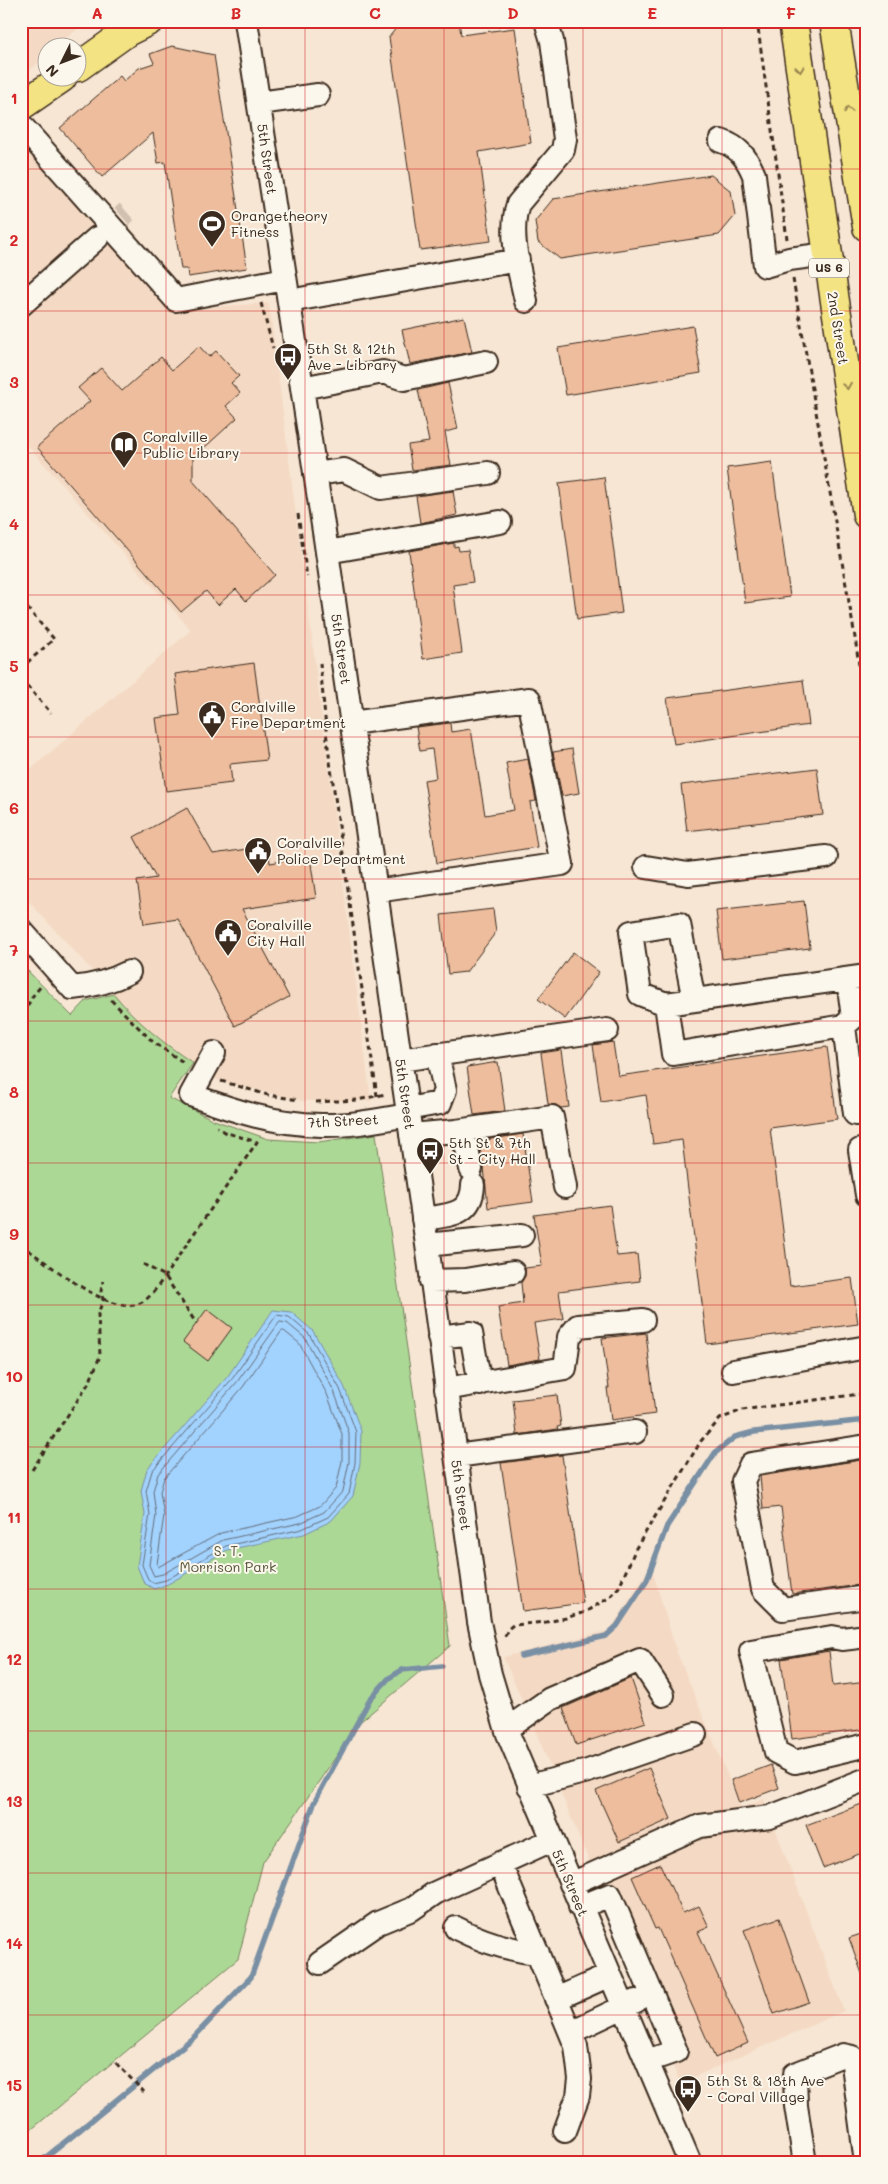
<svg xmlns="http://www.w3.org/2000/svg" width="888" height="2184" viewBox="0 0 888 2184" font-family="Mali,sans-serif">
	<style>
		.built { fill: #f4dac4 }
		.green { fill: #acd896; stroke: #74815a }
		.water { fill: #a2d2fe; stroke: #798fa4 }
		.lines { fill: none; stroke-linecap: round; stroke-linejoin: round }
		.shore { stroke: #646d78; stroke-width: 1 }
		.stream { stroke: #798fa4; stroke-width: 5.5 }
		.building { fill: #edbd9d; stroke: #3b2a1e }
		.minor-tunnel { stroke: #d1c0b0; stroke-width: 22; stroke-dasharray: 22 11; stroke-linecap: butt }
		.minor-casing { stroke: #3b2a1e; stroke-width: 26 }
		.major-casing { stroke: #3b2a1e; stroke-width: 31 }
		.path { stroke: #3b2a1e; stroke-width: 3; stroke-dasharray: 5 4; stroke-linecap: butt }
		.minor { stroke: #fbf7ec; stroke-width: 22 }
		.major { stroke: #f4e382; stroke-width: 28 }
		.oneway { stroke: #988650 }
		.grid { fill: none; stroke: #d62828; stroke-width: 1; stroke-opacity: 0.55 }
		.labels { text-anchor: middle; stroke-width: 4; stroke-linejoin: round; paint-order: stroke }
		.shield { fill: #fbf7ec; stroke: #75685c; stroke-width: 1 }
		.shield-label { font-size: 12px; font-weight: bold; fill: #3b2a1e }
		.street-label { font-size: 14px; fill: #3b2a1e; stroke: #fbf7ec }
		.poi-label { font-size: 14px; fill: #3b2a1e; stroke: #fbf7ec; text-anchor: start }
		.park-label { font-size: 14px; fill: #57563c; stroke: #fbf7ec }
		.neatline { fill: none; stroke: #d62828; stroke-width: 2 }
		.grid-label { font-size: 16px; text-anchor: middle; font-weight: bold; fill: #d62828 }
	</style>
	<rect width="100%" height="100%" fill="#f7e6d4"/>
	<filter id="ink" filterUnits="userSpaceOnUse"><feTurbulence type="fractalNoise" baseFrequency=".02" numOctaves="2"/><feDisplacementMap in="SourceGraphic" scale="10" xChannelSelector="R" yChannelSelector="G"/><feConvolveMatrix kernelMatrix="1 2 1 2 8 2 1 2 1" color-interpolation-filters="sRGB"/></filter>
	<g filter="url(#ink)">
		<path class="built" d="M21,21H87L56,47L48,48L47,55L21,78Z
			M21,137L192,308L269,303L371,1101H302L219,1081L156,1038L139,1022L21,893V778L191,630L21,438Z
			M651,1566L676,1650L741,1808L764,1799L844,2011L680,2083L538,1737L503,1657L610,1630Z"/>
		<path class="green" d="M21,964L72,1016L86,1001L114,994C137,1022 163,1043 193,1063L169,1098L214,1120L268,1139L318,1142L376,1134L450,1646L360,1722L263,1862L238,1959L21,2138Z"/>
		<path class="water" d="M273,1310L291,1312L313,1331L344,1386L361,1431L360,1463L353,1496L331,1521L304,1534L227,1550L168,1584L154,1589L144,1583L137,1566L145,1514L141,1491L147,1469L228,1376Z
			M21,1339H26L27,1362L21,1381Z"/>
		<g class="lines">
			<path class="shore" d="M277,1315L289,1317L309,1334L340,1389L356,1432L355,1463L349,1494L328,1517L302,1529L226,1546L166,1580L153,1583L148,1579L142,1565L150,1514L146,1491L152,1471L232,1379Z
				M280,1322L287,1323L305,1338L334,1391L349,1433V1462L343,1491L324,1512L300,1523L223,1540L163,1574L154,1576L149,1565L156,1515L153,1491L158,1474L237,1382Z
				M284,1331L299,1343L327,1394L342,1434V1461L336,1488L320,1506L298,1516L221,1533L158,1567L157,1564L164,1515L160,1492L164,1478L243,1387L281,1332Z"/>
			<path class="stream" d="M521,1656L606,1636L617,1626L646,1582L667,1526L715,1453L735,1437L754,1432L867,1420
				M39,2163L194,2037L251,1977L314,1803L370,1699L389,1678L402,1670L442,1666"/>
		</g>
		<path class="building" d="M402,21H459L461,35L515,28L531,143L479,152L491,241L420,250L389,37Z
			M172,46L214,55L247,268L188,277L187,269H181L165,162L158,163L153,133L102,177L60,128L120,76L124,81L139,68L154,63L150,54Z
			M711,175L731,191L735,216L719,235L560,259L538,242L535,221L553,199Z
			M464,317L472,352L410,364L402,330Z
			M693,326L701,373L566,395L558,348Z
			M199,346L209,357L216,351L239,376L231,383L240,393L226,406L237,418L193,458V481L275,575L246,601L236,589L218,605L206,591L181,612L37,447L90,401L78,388L101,368L122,391L161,357L172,370Z
			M448,383L458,429L445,432L451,465L412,470L408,445L429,442L418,390Z
			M772,462L790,597L745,603L727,468Z
			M604,477L622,613L577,619L559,483Z
			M453,491L457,515L420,523L416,496Z
			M454,543V547L458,546L459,551L468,550L473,582L453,585L462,653L423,659L409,551Z
			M254,663L267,760L230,764L232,783L166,791L156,718L180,715L175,674Z
			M803,680L809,725L674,744L667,698Z
			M450,723L451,732L471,729L485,815L514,810L506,763L528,759L536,801L530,802L537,847L437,863L424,780L436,778L432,749L420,751L416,727Z
			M572,749L579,793L562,796L553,752Z
			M817,768L823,815L687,831L681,785Z
			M187,808L213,854L268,846L270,863L310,857L316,898L242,909L289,997L235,1026L178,919L144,924L137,881L156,878L134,837Z
			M804,901L810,948L722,959L716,911Z
			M493,909L496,932L466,972L448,974L441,915Z
			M573,952L599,972L565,1019L538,999Z
			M613,1042L618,1076L827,1047L837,1119L770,1128L790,1286L852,1278L858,1324L707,1344L682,1140L653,1144L646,1095L601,1102L593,1045Z
			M561,1050L569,1107L561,1108L556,1105L548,1104L541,1053Z
			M498,1062L505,1111L474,1115L467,1067Z
			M523,1134L533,1202L488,1208L484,1167L478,1141Z
			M610,1205L617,1256L637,1254L640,1281L559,1291L563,1319L534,1323L540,1359L507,1365L498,1307L523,1303L521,1283L525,1276V1268L542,1266L534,1215Z
			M207,1309L232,1328L208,1361L183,1342Z
			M646,1333L655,1414L611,1420L607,1388H609L602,1338Z
			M557,1395L561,1426L557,1427L558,1429L517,1435L513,1400Z
			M562,1455L583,1603L523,1611L501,1463Z
			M867,1459V1584L792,1594L781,1507L763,1509L760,1476Z
			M829,1651L833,1686L867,1682V1729L792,1739L781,1659Z
			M631,1678L646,1722L576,1745L563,1708Z
			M771,1765L779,1788L739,1803L731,1780Z
			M649,1768L671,1819L619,1842L596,1791Z
			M867,1802V1851L823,1868L806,1825Z
			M660,1864L683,1913L699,1906L709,1927L698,1932L748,2043L715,2058L658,1928L655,1929L632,1877Z
			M779,1918L809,2002L774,2014L744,1930Z
			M867,1932V1981L865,1982L849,1938Z"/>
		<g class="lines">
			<path class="minor-tunnel" d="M97,238L127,212"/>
			<defs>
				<path id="minor" d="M246,21L325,538L427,1245L479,1622L490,1674L508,1734L690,2163
					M259,103L318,95
					M21,125L176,300L285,279
					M721,141C739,147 747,158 754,175L765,266L789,259L827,254
					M289,301L518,260
					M526,301C520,272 508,234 518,204L563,150L565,139L552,41L546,21
					M21,305L97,238
					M302,388L383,372L404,379L486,362
					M315,474L344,470L381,488L488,473
					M327,552L500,522
					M351,723L529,699L562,864L376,891
					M646,867L688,874L826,857
					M21,930L72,988C93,986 110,982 129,972
					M666,1004L640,994L631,932L679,924L694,1000
					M844,1026L853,1018L848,979
					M214,1053L191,1095C234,1111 275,1124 321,1125C350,1126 379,1120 408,1115
					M400,1060L607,1030
					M407,1109L440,1103L445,1090L437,1054
					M855,1114L844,1026L673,1054L666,1004L867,976
					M456,1131L552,1117L565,1187
					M411,1135L456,1131L467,1148L471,1169
					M860,1150L867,1195
					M423,1219C448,1215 472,1216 473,1185
					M427,1245L522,1235
					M431,1281L465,1280L513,1272
					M439,1337L471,1333L480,1384
					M733,1371L867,1347
					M446,1389L565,1368L569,1337L578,1326L643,1320
					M867,1446L751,1464L743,1481L763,1589L783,1609L867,1597
					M456,1456L635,1432
					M867,1636L842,1639L832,1637L751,1651L776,1752L795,1762L867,1745
					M507,1729L550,1699L640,1660L663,1695
					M529,1786L588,1771L695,1734
					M500,1863L576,2046L580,2079L578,2096L565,2131
					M571,1884L700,1826L770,1817L867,1779
					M580,1907L610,1895L676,2051L647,2061
					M456,1928C483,1942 508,1950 538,1953
					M320,1963L378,1923L412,1909L435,1893L552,1840
					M556,1999L610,1975
					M571,2032L636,2001
					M805,2163L796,2106L795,2074L843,2055L852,2057L866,2163"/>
				<path id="major" d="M793,21L867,515
					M834,21L867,227
					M78,67L127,32L149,21
					M21,106L62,78"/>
			</defs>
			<use href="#minor" class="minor-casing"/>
			<use href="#major" class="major-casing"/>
			<path class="path" d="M757,21L787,239
				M866,21L867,25
				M793,279L854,631L867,719
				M261,303L273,348
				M298,514L307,577
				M21,601L54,639L21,668
				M320,663L327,740L377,1096
				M21,679L51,713
				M111,1000L153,1042L186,1064
				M21,1023L31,998L42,985
				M221,1081L268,1095L299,1100
				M316,1102L357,1100L386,1094
				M21,1245C47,1262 104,1311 134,1305C145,1303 152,1294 158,1286L257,1142L224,1132L217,1127
				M143,1264L165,1276L196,1323
				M32,1470L90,1381L100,1356L98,1314L103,1300L101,1291L103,1281
				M505,1636L508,1629L513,1625L546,1622L566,1618L585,1612L610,1597L619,1587L636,1548L701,1441L720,1419L742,1410L867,1393
				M116,2063L144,2092"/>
			<use href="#minor" class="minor"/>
			<use href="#major" class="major"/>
		</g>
		<defs><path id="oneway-chevron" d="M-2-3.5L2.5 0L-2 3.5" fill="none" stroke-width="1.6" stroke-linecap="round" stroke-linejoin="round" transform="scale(1.25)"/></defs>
		<g class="oneway">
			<use href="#oneway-chevron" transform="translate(800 69) rotate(82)"/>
			<use href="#oneway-chevron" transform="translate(848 110) rotate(-99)"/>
			<use href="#oneway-chevron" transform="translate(847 386) rotate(81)"/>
		</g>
	</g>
	<path class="grid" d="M166,21V2163M305,21V2163M444,21V2163M583,21V2163M722,21V2163M21,169H867M21,311H867M21,453H867M21,595H867M21,737H867M21,879H867M21,1021H867M21,1163H867M21,1305H867M21,1447H867M21,1589H867M21,1731H867M21,1873H867M21,2015H867"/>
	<defs>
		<symbol id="stadium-pin" viewBox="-11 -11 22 30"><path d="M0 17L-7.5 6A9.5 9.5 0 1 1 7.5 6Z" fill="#3b2a1e" stroke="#fbf7ec"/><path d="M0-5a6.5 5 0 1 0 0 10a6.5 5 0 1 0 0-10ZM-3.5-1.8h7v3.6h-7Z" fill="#fff"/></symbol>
		<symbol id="bus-pin" viewBox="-11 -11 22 30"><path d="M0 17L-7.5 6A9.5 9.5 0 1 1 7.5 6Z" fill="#3b2a1e" stroke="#fbf7ec"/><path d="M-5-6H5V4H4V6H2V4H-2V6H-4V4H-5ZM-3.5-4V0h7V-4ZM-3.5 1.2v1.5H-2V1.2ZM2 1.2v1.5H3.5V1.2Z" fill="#fff"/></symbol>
		<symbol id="library-pin" viewBox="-11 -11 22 30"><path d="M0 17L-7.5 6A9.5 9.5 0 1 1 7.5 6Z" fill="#3b2a1e" stroke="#fbf7ec"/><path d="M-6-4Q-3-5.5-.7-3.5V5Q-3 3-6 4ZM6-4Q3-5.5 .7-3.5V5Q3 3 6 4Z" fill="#fff"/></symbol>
		<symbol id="civic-pin" viewBox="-11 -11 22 30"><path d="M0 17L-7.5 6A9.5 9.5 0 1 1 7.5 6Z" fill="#3b2a1e" stroke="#fbf7ec"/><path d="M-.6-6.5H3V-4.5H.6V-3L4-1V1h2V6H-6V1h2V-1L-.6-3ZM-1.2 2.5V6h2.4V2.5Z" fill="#fff"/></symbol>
	</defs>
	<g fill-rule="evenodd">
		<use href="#stadium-pin" x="196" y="208" width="32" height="43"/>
		<use href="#bus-pin" x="272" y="341" width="32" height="43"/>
		<use href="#library-pin" x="108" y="429" width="32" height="43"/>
		<use href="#civic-pin" x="196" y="699" width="32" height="43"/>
		<use href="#civic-pin" x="242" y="835" width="32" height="43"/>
		<use href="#civic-pin" x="212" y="917" width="32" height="43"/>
		<use href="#bus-pin" x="414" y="1135" width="32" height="43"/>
		<use href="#bus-pin" x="672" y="2073" width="32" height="43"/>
	</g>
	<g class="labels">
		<rect class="shield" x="809" y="258.5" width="40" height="19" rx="4"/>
		<g class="shield-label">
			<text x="829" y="272">US 6</text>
		</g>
		<g class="street-label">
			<text transform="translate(267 159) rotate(82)" y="5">5th Street</text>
			<text transform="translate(838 328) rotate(81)" y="5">2nd Street</text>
			<text transform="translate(341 649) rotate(82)" y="5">5th Street</text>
			<text transform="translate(405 1094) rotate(82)" y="5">5th Street</text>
			<text transform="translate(343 1121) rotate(-3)" y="5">7th Street</text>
			<text transform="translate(461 1495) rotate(82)" y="5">5th Street</text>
			<text transform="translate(570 1883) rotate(67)" y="5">5th Street</text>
		</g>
		<g class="poi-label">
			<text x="231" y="221">Orangetheory<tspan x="231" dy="16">Fitness</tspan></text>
			<text x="307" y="354">5th St &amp; 12th<tspan x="307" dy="16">Ave - Library</tspan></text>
			<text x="143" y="442">Coralville<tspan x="143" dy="16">Public Library</tspan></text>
			<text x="231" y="712">Coralville<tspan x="231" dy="16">Fire Department</tspan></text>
			<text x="277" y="848">Coralville<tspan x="277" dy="16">Police Department</tspan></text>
			<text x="247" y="930">Coralville<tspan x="247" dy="16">City Hall</tspan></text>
			<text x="449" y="1148">5th St &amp; 7th<tspan x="449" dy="16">St - City Hall</tspan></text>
			<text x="707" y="2086">5th St &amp; 18th Ave<tspan x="707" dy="16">- Coral Village</tspan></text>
		</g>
		<g class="park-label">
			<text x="228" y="1556">S. T.<tspan x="228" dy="16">Morrison Park</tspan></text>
		</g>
	</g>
	<rect width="888" height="2184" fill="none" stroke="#fbf7ec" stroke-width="55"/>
	<g transform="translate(62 62) rotate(228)"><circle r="24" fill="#fbf7ec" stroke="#aea59a"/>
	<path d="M0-4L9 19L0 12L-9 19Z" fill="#3b2a1e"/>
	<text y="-8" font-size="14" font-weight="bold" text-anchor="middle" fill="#3b2a1e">N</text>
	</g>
	<rect x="28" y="28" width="832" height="2128" class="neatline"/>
	<g class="grid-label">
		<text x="97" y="19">A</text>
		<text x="236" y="19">B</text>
		<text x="375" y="19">C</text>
		<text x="513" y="19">D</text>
		<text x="652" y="19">E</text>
		<text x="791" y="19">F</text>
		<text x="14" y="104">1</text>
		<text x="14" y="246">2</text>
		<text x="14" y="388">3</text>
		<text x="14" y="530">4</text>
		<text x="14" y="672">5</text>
		<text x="14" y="814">6</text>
		<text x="14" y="956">7</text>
		<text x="14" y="1098">8</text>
		<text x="14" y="1240">9</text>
		<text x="14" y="1382">10</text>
		<text x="14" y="1523">11</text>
		<text x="14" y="1665">12</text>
		<text x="14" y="1807">13</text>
		<text x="14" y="1949">14</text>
		<text x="14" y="2091">15</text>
	</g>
</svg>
